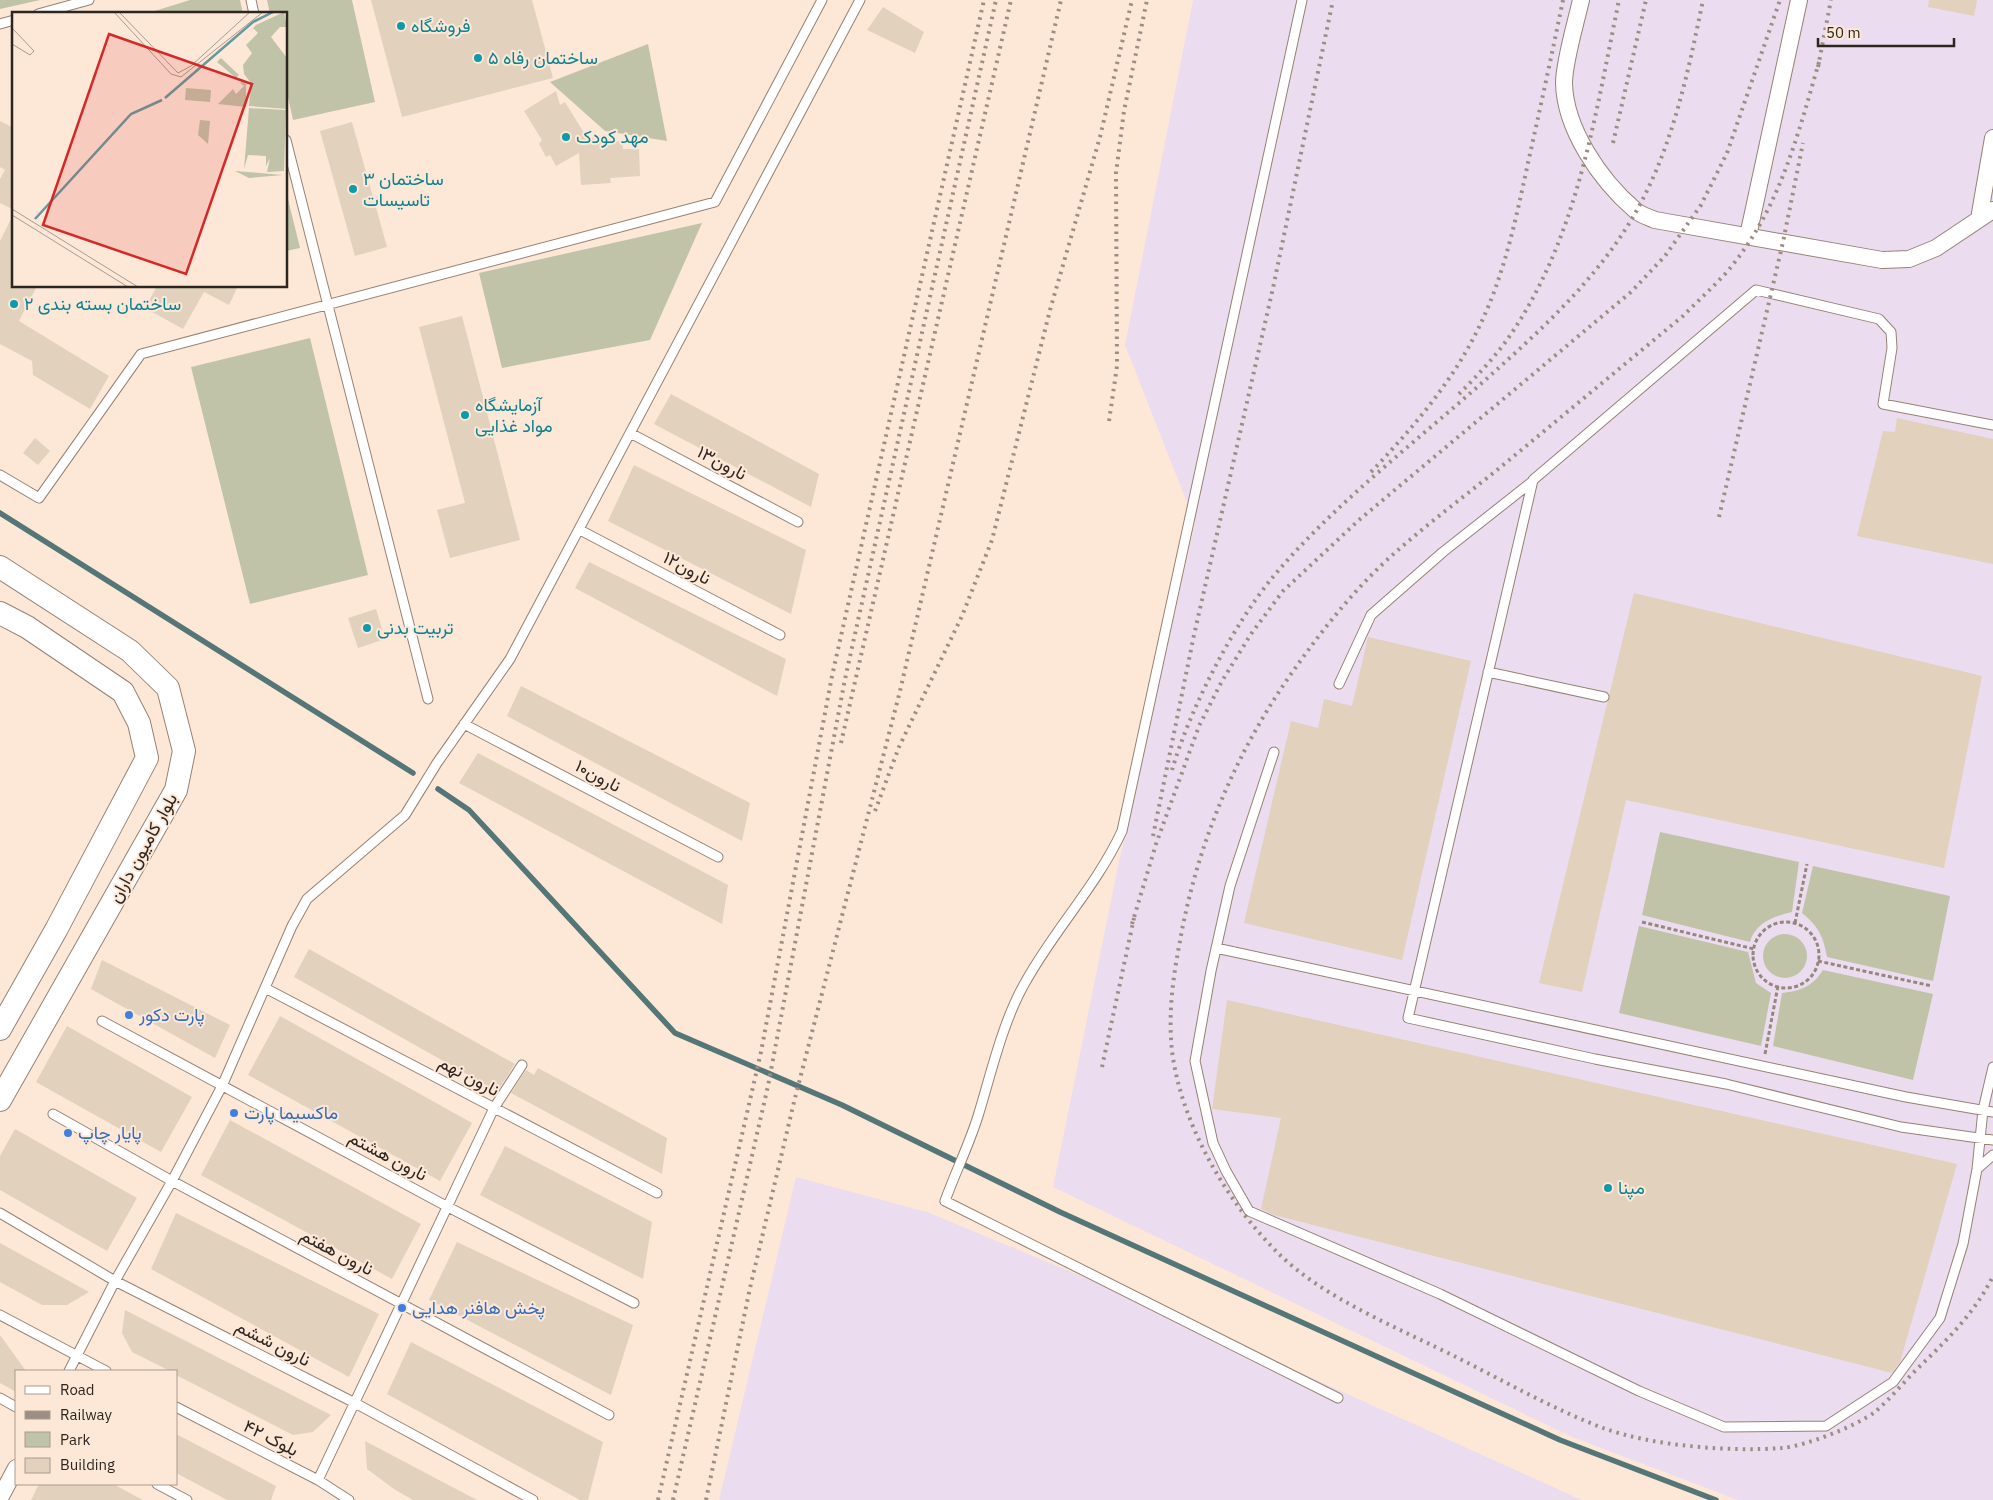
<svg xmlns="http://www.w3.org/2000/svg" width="1993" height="1500" viewBox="0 0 1993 1500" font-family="'IBM Plex Sans',Vazirmatn,sans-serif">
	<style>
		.industrial { fill: #ecdcef }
		.green { fill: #c1c3a8 }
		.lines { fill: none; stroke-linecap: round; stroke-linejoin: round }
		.stream { stroke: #547677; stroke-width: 5.5 }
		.building { fill: #e1d1bd }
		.lane-casing { stroke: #968274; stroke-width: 11 }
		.street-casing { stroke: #968274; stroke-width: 18 }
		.secondary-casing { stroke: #968274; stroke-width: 24 }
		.path { stroke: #95877c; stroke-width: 3; stroke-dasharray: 4 2.5; stroke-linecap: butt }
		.lane { stroke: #fff; stroke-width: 9 }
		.street { stroke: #fff; stroke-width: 16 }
		.secondary { stroke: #fff; stroke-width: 22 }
		.rail { stroke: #9d8e83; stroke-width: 4; stroke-dasharray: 2.5 5; stroke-linecap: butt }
		.culture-dot { fill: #0f9aa8; stroke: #fde8d8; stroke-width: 2 }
		.shop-dot { fill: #3f7fe0; stroke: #fde8d8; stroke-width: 2 }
		.labels { text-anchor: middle; stroke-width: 4; stroke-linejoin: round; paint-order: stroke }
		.culture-label { font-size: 18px; fill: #0d838f; stroke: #fde8d8; text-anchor: start }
		.street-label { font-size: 18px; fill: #2d251f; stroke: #fde8d8 }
		.shop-label { font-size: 18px; fill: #366cbe; stroke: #fde8d8; text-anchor: start }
		.inset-river { fill: none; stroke: #64999d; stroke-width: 2.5 }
		.inset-road { fill: none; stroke: #aa9a8e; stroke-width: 1 }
		.view { fill: #d62828; fill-opacity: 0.15; stroke: #d62828; stroke-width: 2.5 }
		.inset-edge { fill: none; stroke: #2d251f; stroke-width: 2.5 }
	</style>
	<rect width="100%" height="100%" fill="#fde8d8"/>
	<path class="industrial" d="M1193,0H1993V1500H1738L1572,1437L1053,1187L1118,866L1195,523L1125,345Z
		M796,1177L927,1212L1153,1306L1582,1500H719Z"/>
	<path class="green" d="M0,0H40L0,9Z
		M190,0H240L243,14H145Z
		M267,0H352L375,102L293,120L286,88V14H270Z
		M648,44L667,141L605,131L550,82Z
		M286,191L300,248L286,251Z
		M702,223L650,340L502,368L479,273Z
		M310,338L368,575L250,604L191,367Z
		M1660,832L1799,862L1792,912C1774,916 1755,923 1750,942L1642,915Z
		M1813,866L1950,896L1933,981L1827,957C1823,936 1819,927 1802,913Z
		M1639,926L1748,952L1756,983L1771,993L1761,1046L1619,1013Z
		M1763 956a22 22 0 1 1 44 0a22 22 0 1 1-44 0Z
		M1823,970L1933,994L1913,1080L1773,1046L1782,993C1801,991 1813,986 1823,970Z"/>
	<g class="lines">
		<path class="stream" d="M0,513L413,773
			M438,789L469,810L675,1033L842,1105L1060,1212L1560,1440L1716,1500"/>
	</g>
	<path class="building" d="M371,0H532L553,78L402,117Z
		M1929,0H1977L1974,16L1928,7Z
		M883,7L924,32L915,53L867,30Z
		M556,91L560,105L565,102L584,133L600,142L622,141L623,149H639L640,176L610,178L611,183L581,185L579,153L556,166L550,155L546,157L539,144L542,140L524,111Z
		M0,121L14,128V210L0,203V179L5,170L0,167Z
		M352,122L387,247L355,256L320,131Z
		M14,213V286H37L19,321L109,376L90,409L33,375L32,361L0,344V241Z
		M157,286H238L229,305L204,292L183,329L145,308Z
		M462,316L520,540L450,558L437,510L465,503L419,327Z
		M671,394L819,474L811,507L654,424Z
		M1897,418L1993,439V564L1857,536L1883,431L1895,432Z
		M35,438L50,451L38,465L23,453Z
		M634,465L806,550L791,614L608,521Z
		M589,562L786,659L777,696L575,588Z
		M1634,593L1982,676L1944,868L1626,800L1582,992L1539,983Z
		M376,609L385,639L358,648L348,618Z
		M1368,637L1471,661L1402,960L1244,923L1291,721L1318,728L1324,699L1352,706Z
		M521,686L750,803L742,841L507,716Z
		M478,753L728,885L722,924L459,783Z
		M309,949L515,1064L500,1087L498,1086L495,1090L294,977Z
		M102,960L230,1025L215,1058L91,989Z
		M1227,1000L1957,1164L1900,1362L1892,1373L1274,1215L1261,1209L1281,1118L1212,1109Z
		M280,1016L472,1123L440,1181L248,1075Z
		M67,1026L192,1097L161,1152L36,1082Z
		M538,1068L667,1138L662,1174L511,1093L526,1070L534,1075Z
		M230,1120L421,1224L392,1279L201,1175Z
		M15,1129L137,1198L107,1251L0,1190V1156Z
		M505,1146L652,1222L643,1279L480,1195Z
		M176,1213L379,1314L349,1377L151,1269Z
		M457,1242L633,1325L611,1395L429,1300Z
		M0,1243L89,1292L67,1305H42L0,1282Z
		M125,1310L331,1415L313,1432L293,1435L176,1375V1371H170L132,1352L122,1333Z
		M0,1335L26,1371H16V1392L0,1383Z
		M411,1342L603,1442L588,1500H580L387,1394Z
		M176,1434L276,1486L271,1500H227L176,1473Z
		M365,1441L477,1500H413L394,1489L367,1469Z
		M39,1484H113L143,1500H31Z"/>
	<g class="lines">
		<defs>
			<path id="lane" d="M251,0L254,14
				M1302,0L1122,831C1097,885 1055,929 1026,981C1003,1020 991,1074 978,1116C969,1145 955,1173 945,1201L1338,1398
				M38,14L89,0
				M0,24L14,20
				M286,140L428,699
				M1993,425L1883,404L1892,348L1891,332L1879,319L1756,290L1533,480L1408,1018L1595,1059L1726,1084L1901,1127L1993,1140
				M632,434L798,522
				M0,475L39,498L141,354L715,202L822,0
				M580,530L780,635
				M1488,672L1604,697
				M1339,684L1371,615L1443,552L1533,481
				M464,724L718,857
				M1274,752L1230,886L1211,971L1195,1061L1213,1143L1226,1171L1249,1211L1440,1294L1639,1391L1724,1427L1826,1426L1893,1382L1940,1318L1963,1244L1977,1169L1983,1110L1993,1067
				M1216,948L1906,1097L1993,1112
				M267,989L657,1193
				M102,1021L448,1207L634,1303
				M53,1114L172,1181L609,1415
				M1977,1169L1993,1155
				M0,1213L115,1281L355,1403L533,1500
				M0,1315L106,1371
				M69,1371L115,1281L172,1181L222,1086L292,926L307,899L405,815L437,763L510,659L860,0
				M0,1398L16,1407
				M176,1407L318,1480L349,1500
				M318,1480L494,1108L522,1065
				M157,1484L187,1500"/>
			<path id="street" d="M1581,0C1576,22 1564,62 1564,83C1565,129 1600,180 1635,210C1640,215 1649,217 1655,220L1882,260L1909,259L1936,248L1993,210
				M1979,219L1993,138
				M1748,236L1799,0
				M0,1498L16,1468"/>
			<path id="secondary" d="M0,567L130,651L168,688L184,751L176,790L0,1100
				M0,613L27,627L123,692L139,723L147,758L56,930L0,1029"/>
		</defs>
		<use href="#lane" class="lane-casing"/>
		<use href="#street" class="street-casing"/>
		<use href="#secondary" class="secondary-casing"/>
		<path class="path" d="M1642,922L1754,949
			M1753 955a33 33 0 1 1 66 0a33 33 0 1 1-66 0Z
			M1795,923L1807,864
			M1818,961L1932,986
			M1765,1054L1778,986"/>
		<use href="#lane" class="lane"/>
		<use href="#street" class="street"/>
		<use href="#secondary" class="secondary"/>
		<path class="rail" d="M1819,62C1797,138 1779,211 1726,273C1712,288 1697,302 1683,316C1621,367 1559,419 1497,470C1461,499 1422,528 1388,559C1351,593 1320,633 1291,674C1235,754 1197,845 1180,941C1173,977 1168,1014 1172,1051C1181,1123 1226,1201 1277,1252C1322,1298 1401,1329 1458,1358C1506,1382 1553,1409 1603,1428C1652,1446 1730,1452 1782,1448C1806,1446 1856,1426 1875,1412C1890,1399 1903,1383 1917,1369C1946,1341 1975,1313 1993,1276
			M1818,67L1831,0
			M1613,143L1646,0
			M1459,394C1476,377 1495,357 1509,337C1578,237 1595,116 1619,0
			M1109,421L1117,366L1116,173L1124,111L1147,0
			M1371,472C1410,431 1448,387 1474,337C1503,282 1515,223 1528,163C1540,109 1552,54 1563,0
			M1719,517L1783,242L1803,143
			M841,743L1011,0
			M1172,770C1190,709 1232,627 1272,578C1333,505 1412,445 1483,382C1540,331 1599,278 1637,210C1673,145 1688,73 1703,0
			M875,811L899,747L962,616L992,540L1050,310L1100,137L1132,0
			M1153,836L1194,635L1273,288L1333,0
			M1132,924L1156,844L1199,726L1222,681L1251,634L1283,591L1359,520L1631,292L1665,256L1701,205L1727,153L1780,0
			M1102,1067L1134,918
			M658,1500L761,1052L832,676L984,0
			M673,1500L768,1086L845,679L996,0
			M706,1500L750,1288L794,1102L900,691L1061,0"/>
	</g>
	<g class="culture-dot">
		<circle cx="401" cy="26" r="5"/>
		<circle cx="478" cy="58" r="5"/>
		<circle cx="566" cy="137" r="5"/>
		<circle cx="353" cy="189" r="5"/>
		<circle cx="14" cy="304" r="5"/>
		<circle cx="465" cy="415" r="5"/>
		<circle cx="367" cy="628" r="5"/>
		<circle cx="1608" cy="1188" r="5"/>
	</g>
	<g class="shop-dot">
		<circle cx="129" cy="1015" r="5"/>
		<circle cx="234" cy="1113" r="5"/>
		<circle cx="68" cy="1133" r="5"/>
		<circle cx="402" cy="1308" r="5"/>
	</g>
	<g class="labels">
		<g class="culture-label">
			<text x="411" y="32">فروشگاه</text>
			<text x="488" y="64">۵ ساختمان رفاه</text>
			<text x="576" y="143">مهد کودک</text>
			<text x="363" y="185">۳ ساختمان<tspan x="363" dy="21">تاسیسات</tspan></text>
			<text x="24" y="310">۲ ساختمان بسته بندی</text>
			<text x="475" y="411">آزمایشگاه<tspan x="475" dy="21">مواد غذایی</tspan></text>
			<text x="377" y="634">تربیت بدنی</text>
			<text x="1618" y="1194">مپنا</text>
		</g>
		<g class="street-label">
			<text transform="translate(722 463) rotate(28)" y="6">نارون۱۳</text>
			<text transform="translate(687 568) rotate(28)" y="6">نارون۱۲</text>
			<text transform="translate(598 776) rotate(28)" y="6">نارون۱۰</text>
			<text transform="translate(143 848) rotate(-61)" y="6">بلوار کامیون داران</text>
			<text transform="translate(469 1076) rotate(28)" y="6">نارون نهم</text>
			<text transform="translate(388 1156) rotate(28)" y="6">نارون هشتم</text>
			<text transform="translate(337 1252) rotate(28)" y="6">نارون هفتم</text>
			<text transform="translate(273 1343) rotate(27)" y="6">نارون ششم</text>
			<text transform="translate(271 1438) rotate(27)" y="6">بلوک ۴۲</text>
		</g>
		<g class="shop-label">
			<text x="139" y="1021">پارت دکور</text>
			<text x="244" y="1119">ماکسیما پارت</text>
			<text x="78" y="1139">پایار چاپ</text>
			<text x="412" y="1314">پخش هافنر هدایی</text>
		</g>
	</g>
	<g transform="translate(12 12)">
		<rect width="275" height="275" fill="#fde8d8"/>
		<path d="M272,0L275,15H268L259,25L275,46V97L237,94L239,71L232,62L231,53L240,41L234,33L246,21L241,16L244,13ZM209,46L227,63L224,66L205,50ZM230,69L234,72V95L206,92L221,77L224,82L232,74L228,71ZM174,76L199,78L198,90L173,88ZM237,96L274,98L272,159L255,160L258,146L254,154V144L236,143L232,157ZM188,108L198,109L196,132L186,123ZM223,159L236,160L271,163L237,166Z" fill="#c1c3a8"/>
		<path class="inset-river" d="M153,86L241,10L261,0M23,207L119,102L150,88"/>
		<path class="inset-road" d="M102,0L159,62L169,65L251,0M107,0L166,61L179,54L238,0M0,16L22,39L18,43L0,32M0,197L126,275M0,203L116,275"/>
		<path class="view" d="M97,22L240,72L174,262L31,213Z"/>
		<rect width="275" height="275" class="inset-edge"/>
	</g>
	<rect x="15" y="1370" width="162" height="115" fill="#fde8d8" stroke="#aa9a8e"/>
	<rect x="25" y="1386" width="25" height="8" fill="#ffffff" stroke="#aa9a8e"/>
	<text x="60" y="1395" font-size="15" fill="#2d251f">Road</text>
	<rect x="25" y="1411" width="25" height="8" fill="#9d8e83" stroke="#aa9a8e"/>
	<text x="60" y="1420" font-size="15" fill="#2d251f">Railway</text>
	<rect x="25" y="1432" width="25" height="15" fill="#c1c3a8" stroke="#aa9a8e"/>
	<text x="60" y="1445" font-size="15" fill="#2d251f">Park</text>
	<rect x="25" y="1458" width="25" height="15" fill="#e1d1bd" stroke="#aa9a8e"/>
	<text x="60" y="1470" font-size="15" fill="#2d251f">Building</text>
	<path d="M1818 38v8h136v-8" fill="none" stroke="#2d251f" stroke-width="2.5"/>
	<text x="1826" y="38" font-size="15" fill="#2d251f" stroke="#fde8d8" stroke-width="4" paint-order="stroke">50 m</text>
</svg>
